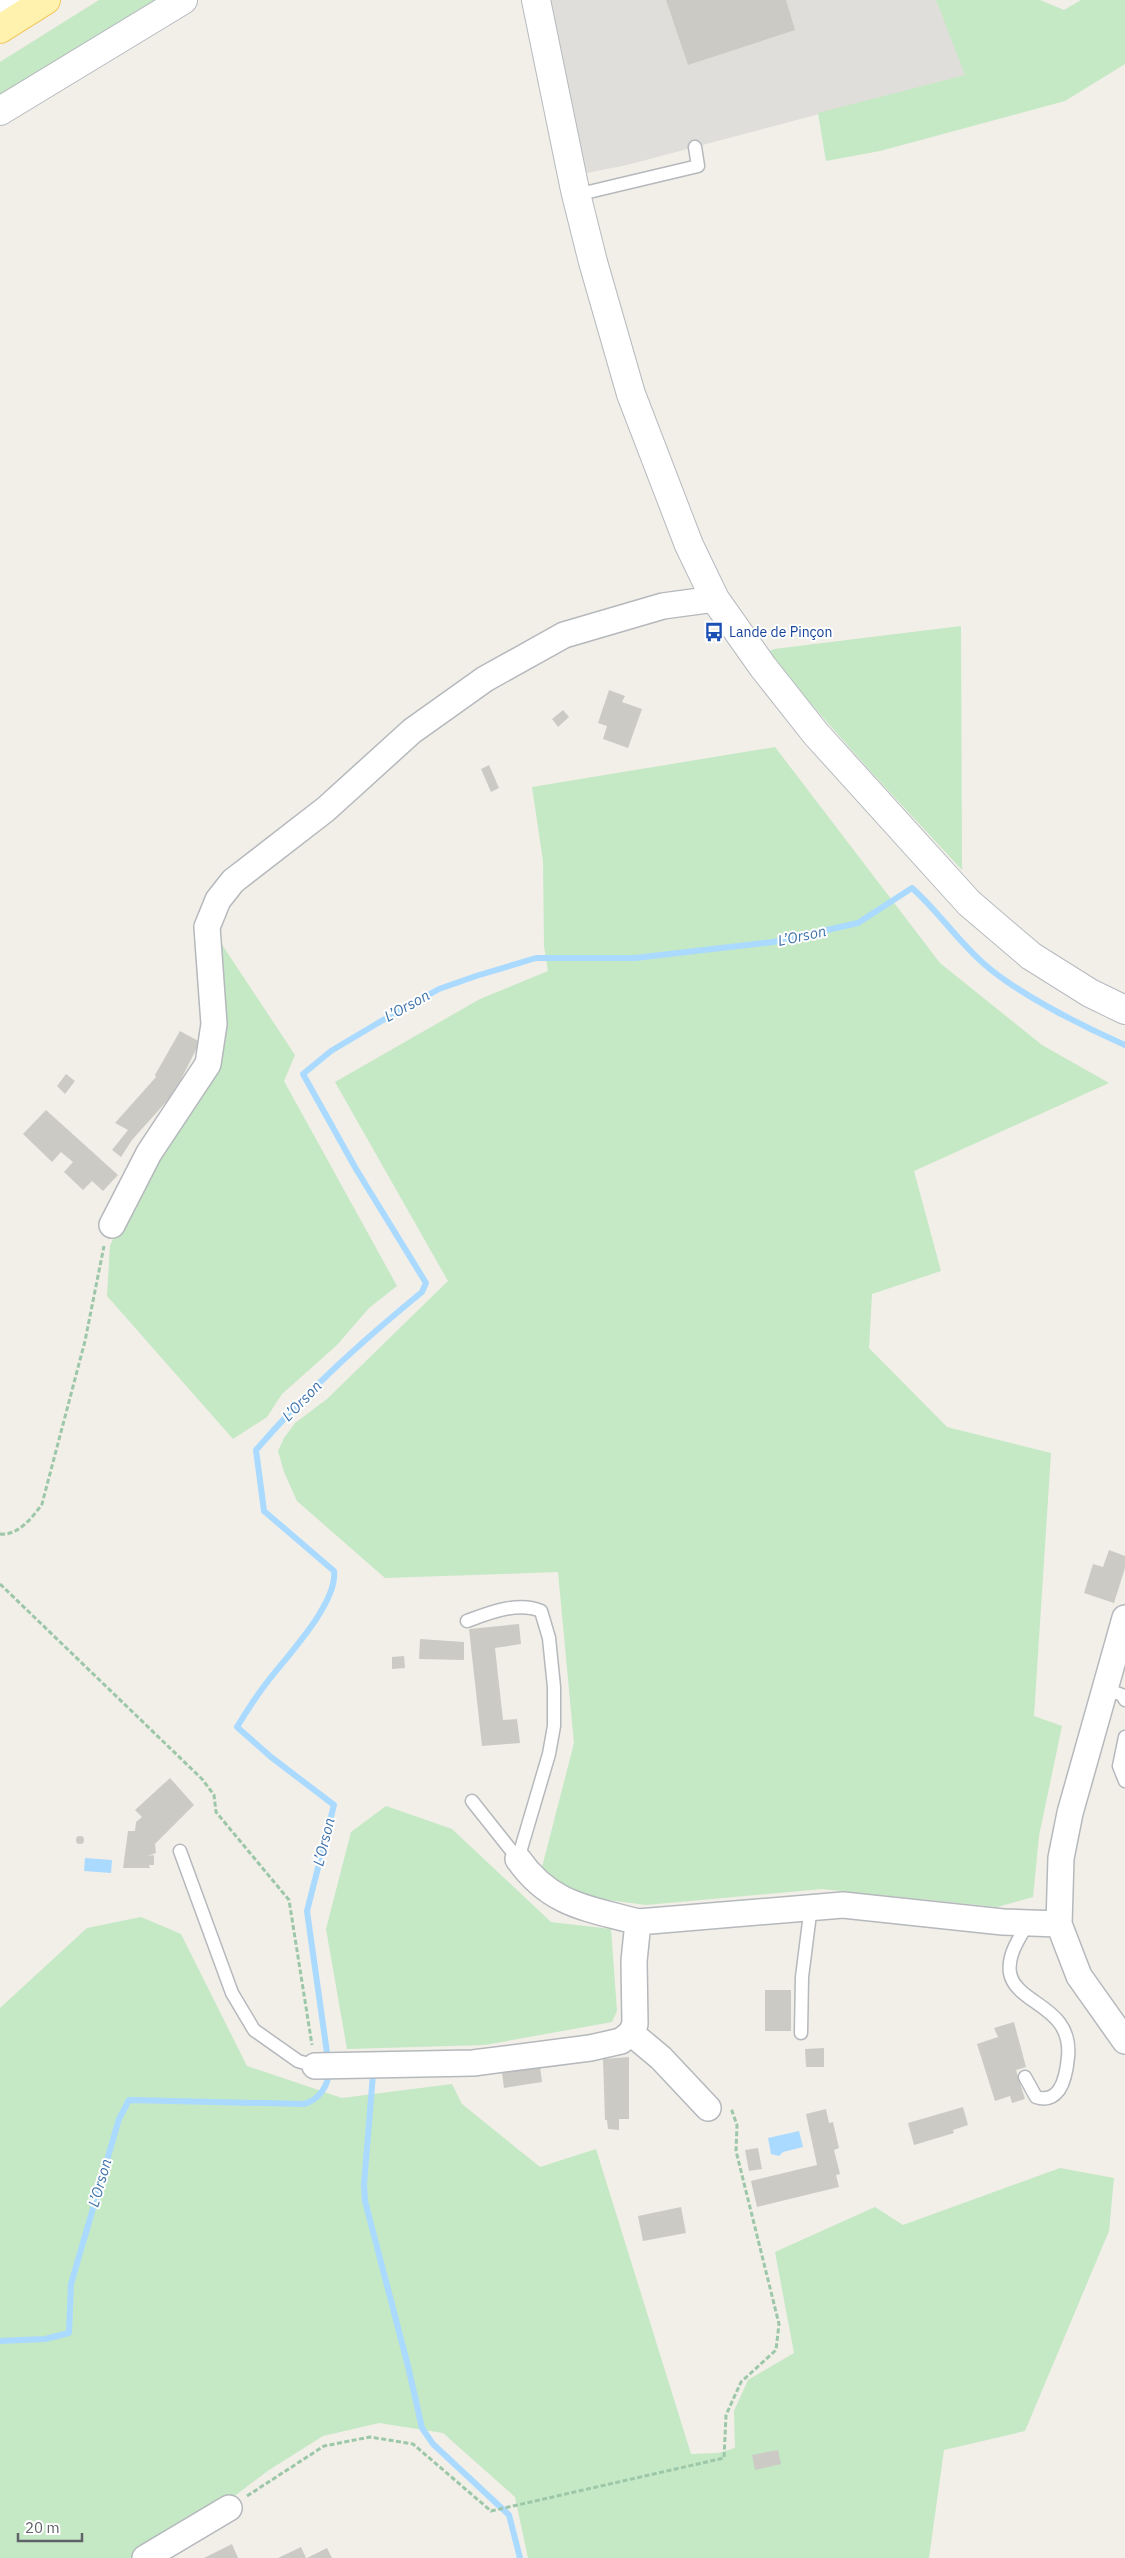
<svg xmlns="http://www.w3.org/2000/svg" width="1125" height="2558" viewBox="0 0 1125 2558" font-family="'IBM Plex Sans',sans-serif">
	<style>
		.industrial { fill: #e0deda }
		.green { fill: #c5e8c5 }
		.water { fill: #aadaff }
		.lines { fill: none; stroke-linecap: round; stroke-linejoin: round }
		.stream { stroke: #aadaff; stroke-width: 6 }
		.building { fill: #cccac5 }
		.lane-casing { stroke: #b5b8bc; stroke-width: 15 }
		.street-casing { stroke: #b5b8bc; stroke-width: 28 }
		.secondary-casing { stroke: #b6babf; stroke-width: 30 }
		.primary-casing { stroke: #f2c960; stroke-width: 30 }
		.path { stroke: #9cc7a9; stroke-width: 3; stroke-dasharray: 5 2.5; stroke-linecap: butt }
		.lane { stroke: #fff; stroke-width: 12 }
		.street { stroke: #fff; stroke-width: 25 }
		.secondary { stroke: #fff; stroke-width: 28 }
		.primary { stroke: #fff2af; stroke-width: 28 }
		.labels { text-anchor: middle; stroke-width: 4; stroke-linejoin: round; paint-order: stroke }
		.transit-label { font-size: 14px; fill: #164399; stroke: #fff; text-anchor: start }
		.water-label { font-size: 15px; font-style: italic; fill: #4174aa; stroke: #fff }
	</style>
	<rect width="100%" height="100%" fill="#f1efe8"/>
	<path class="industrial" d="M547,0H936L966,75L627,165L582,174Z"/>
	<path class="green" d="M99,0H160L0,97V62Z
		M936,0H1040L1064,10L1081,0H1125V64L1065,101L880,151L826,161L818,113L965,75Z
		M961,626L962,870L872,773L766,653L774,649Z
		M775,747L940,963L1042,1045L1109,1083L914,1171L941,1271L872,1294L869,1348L947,1427L1051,1453L1034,1716L1062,1726L1039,1836L1033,1897L997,1907L822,1889L646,1905L593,1898L540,1875L574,1743L558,1572L385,1578L297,1501L284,1472L278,1451L284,1438L295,1423L327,1399L448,1281L335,1082L480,999L548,971L544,946L543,861L532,787Z
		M213,931L295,1055L284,1081L397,1286L369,1308L337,1345L282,1394L267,1417L233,1439L107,1296L110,1246L136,1185L203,1087Z
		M386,1806L452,1829L551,1922L611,1929L617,2011L612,2022L485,2045L347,2049L326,1929L351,1832Z
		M141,1917L181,1934L247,2066L342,2098L452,2084L462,2104L540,2167L596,2149L691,2454L718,2453L735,2448L734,2411L748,2380L794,2353L775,2252L875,2207L903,2225L1060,2168L1114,2178L1109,2231L1025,2431L944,2450L929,2558H528L515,2497L443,2433L379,2423L323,2436L269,2470L213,2512L131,2558H0V2008L87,1928Z"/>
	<path class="water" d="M85,1858L112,1860L111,1873L84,1871Z
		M799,2131L803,2147L783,2152L779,2156L771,2154L768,2138Z"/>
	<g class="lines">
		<path class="stream" d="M328,2060L307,1911L334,1805L271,1757L237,1727C246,1712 255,1698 265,1685C284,1659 338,1604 334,1571L264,1511L256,1450C308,1390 361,1342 422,1292L426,1283L356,1169L303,1074L331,1051L383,1020L439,989L476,976L536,958H635L773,942L858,923L912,888C938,911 957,940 983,963C1016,993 1084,1027 1125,1045
			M369,2074H373L364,2184L365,2201L408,2366L422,2428L433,2444L509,2515L520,2558
			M0,2341L45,2339L69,2333L71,2284L119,2119L129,2100L304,2104C319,2100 329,2085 329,2070"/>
	</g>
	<path class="building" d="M666,0H786L795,30L688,65Z
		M609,690L625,696L622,702L642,709L628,748L603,739L607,726L598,723Z
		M563,710L569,717L558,727L552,719Z
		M489,765L499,788L491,792L481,769Z
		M180,1031L200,1042L174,1093L132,1140L121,1157L112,1150L128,1130L115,1123L156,1077L155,1075Z
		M66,1074L75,1081L65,1094L57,1086Z
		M46,1110L118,1175L103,1191L92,1181L83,1190L64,1172L73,1162L61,1152L52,1162L23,1134Z
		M1109,1550L1125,1556V1568L1114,1603L1084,1593L1093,1564L1103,1567Z
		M519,1624L521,1644L495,1648L503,1720L517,1719L520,1743L482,1746L469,1629Z
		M420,1639L464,1642V1660L419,1659Z
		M404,1656L405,1668L392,1669V1657Z
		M170,1778L194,1805L155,1844L156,1853L147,1856L154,1855V1865H149L150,1868H123L128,1831H135L136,1822L142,1817L135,1810Z
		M76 1840a4 4 0 1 1 8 0a4 4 0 1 1-8 0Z
		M765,1990H791V2031H765Z
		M1014,2022L1026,2067L1016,2070L1025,2099L1012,2103L1010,2096L995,2101L977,2044L998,2037L994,2028Z
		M824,2048V2067H806L805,2049Z
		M629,2057V2119H619V2130L608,2129L607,2120H605L603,2059Z
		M540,2067L542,2082L504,2088L502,2073Z
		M963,2107L968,2125L953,2130L954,2133L914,2145L908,2123Z
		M826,2109L829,2123L833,2122L839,2148L834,2150L840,2174L836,2175L839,2187L757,2207L751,2181L817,2165L806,2114Z
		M758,2148L762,2169L749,2171L745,2150Z
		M681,2207L686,2233L643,2241L638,2216Z
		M778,2450L781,2464L755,2470L752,2455Z
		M232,2544L238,2558H204Z
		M301,2547L306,2558H278Z
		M327,2548L332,2558H307Z"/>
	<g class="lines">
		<defs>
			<path id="lane" d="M576,195L698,166L695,147
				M467,1621C489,1613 518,1601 541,1611L549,1638L554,1687V1726L549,1754L518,1859
				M1106,1689L1122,1695L1125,1700
				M1125,1737L1119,1766L1125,1781
				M472,1801L518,1859
				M180,1851L232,1993L254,2030L298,2061L315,2066
				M801,2033L802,1977L811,1906
				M1025,2077L1036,2097C1045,2100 1053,2098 1059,2090C1065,2081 1067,2068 1068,2057C1073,2005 1016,2005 1010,1973C1007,1955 1020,1937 1028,1923"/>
			<path id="street" d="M0,5L14,0
				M112,1225L149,1153L208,1064L214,1024L207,927L218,900L233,881L326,809L412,731L485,679L564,635L663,606L715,599
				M1125,1618L1070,1813L1061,1858L1059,1924L1079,1976L1125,2041
				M518,1859C550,1905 587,1908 638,1922
				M631,2033L661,2058L708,2108
				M315,2066L473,2063L590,2048L621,2041L631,2033L635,2024L634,1961L638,1922L843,1905L1003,1922L1059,1924
				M145,2558L229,2508"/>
			<path id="secondary" d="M536,0L575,190L593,262L631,394L689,545L715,599L763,667L816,734L969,903L1031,956L1090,993L1125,1010
				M0,111L183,0"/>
			<path id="primary" d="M0,29L46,0"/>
		</defs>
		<use href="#lane" class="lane-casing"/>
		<use href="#street" class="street-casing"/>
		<use href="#secondary" class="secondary-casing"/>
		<use href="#primary" class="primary-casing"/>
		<path class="path" d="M0,1534C18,1536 33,1517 42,1504L85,1341L104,1246
			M0,1584L202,1779L214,1795L216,1812L289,1900L312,2045
			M247,2496L324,2446L370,2437L413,2444L491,2511L724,2458L726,2415L741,2382L776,2350L779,2324L736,2151L737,2125L731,2108"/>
		<use href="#lane" class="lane"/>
		<use href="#street" class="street"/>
		<use href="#secondary" class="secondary"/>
		<use href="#primary" class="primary"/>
	</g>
	<defs>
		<symbol id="bus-bare" viewBox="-9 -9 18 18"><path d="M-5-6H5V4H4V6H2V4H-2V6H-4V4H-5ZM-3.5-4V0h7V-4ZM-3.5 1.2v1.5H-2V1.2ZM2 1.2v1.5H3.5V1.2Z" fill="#1a4fb4" stroke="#fff" stroke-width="2.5" paint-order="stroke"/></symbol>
	</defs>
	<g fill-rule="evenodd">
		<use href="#bus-bare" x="700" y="618" width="28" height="28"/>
	</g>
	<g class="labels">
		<g class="transit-label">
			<text x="729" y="637">Lande de Pinçon</text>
		</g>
		<g class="water-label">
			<text transform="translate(802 936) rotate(-12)" y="5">L’Orson</text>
			<text transform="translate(407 1006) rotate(-29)" y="5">L’Orson</text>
			<text transform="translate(302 1401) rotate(-46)" y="5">L’Orson</text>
			<text transform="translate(324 1842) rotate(-76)" y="5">L’Orson</text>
			<text transform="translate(100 2183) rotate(-74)" y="5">L’Orson</text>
		</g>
	</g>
	<path d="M18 2533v8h64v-8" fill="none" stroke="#5f6368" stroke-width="2.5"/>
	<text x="25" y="2533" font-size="15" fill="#5f6368" stroke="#ffffff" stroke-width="4" paint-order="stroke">20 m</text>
</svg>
